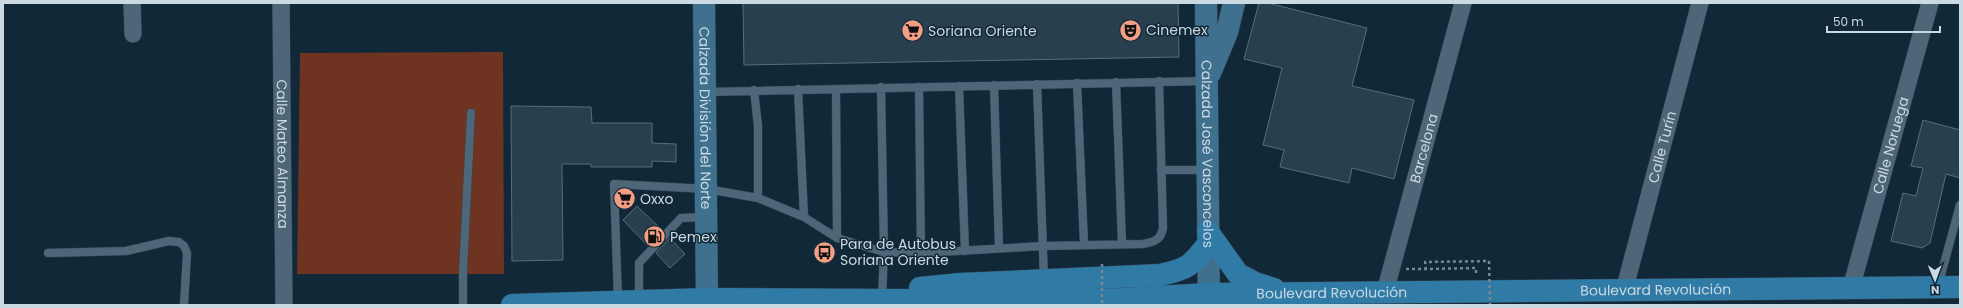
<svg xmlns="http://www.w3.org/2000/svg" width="1963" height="308" viewBox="0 0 1963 308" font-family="Poppins,sans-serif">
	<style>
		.green { fill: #6e3321 }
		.building { fill: #273f4f; stroke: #556e80 }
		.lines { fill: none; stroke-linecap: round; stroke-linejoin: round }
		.lane-casing { stroke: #354451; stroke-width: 9 }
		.street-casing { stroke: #354451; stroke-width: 18 }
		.secondary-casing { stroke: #354451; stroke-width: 23 }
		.primary-casing { stroke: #354451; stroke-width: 23 }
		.path { stroke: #768894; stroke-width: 2.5; stroke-dasharray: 3 3; stroke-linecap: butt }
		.lane { stroke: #4e6778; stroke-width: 8 }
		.street { stroke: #4e6778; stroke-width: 17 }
		.secondary { stroke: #3f718f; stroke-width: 22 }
		.primary { stroke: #2f7ba6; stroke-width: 22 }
		.path-bridge { stroke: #768894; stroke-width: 2.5; stroke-dasharray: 3 3; stroke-linecap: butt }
		.labels { text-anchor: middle; stroke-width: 3; stroke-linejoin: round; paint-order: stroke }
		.poi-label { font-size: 14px; fill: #cbd9e3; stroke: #102837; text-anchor: start }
		.street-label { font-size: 14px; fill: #cbd9e3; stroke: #102837 }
	</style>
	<rect width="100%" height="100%" fill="#102837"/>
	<path class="green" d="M503,52L504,274H297L300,53Z"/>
	<path class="building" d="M743,3H1178L1179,57L744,65Z
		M1259,3H1268L1367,28L1352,86L1414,100L1394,179L1352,168L1349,183L1280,167L1284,150L1263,145L1282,68L1244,59Z
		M511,106L591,107L592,123H652V143L676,144V162L652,161V167H591V164H562L563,260L512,261Z
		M1923,120L1960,130V178L1946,174L1930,243L1922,248L1891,241L1903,193L1916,196L1923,168L1911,166Z
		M637,206L662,230L648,246L623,220Z
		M670,238L685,254L670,268L656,253Z"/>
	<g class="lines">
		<defs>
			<path id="lane" d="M1116,82L1122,244
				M1077,83L1084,244
				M1037,84L1044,279
				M994,85L999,248
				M959,86L965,251
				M881,87L884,252L882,299
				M919,87L921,253
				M798,89L804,217
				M836,89L837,238
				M754,90L758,126V198L804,217L837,238L884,252L921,253L1043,246L1143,244C1154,242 1161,240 1163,228L1159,81
				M706,92L1206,81
				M1161,170H1206
				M48,253L126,251L169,241L179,242L184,246L187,253L184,305
				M1938,286L1960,205
				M618,300L614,184L707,189L758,198
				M639,301V263L681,218L706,217
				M463,305V271L471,113"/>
			<g id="street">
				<path d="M132,3L133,34"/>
				<path id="s1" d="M281,3L284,305"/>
				<path id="s2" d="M1851,288L1930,3"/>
				<path id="s3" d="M1624,291L1700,3"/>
				<path id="s4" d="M1385,292L1463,3"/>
			</g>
			<g id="secondary">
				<path id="s5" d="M704,3L707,305"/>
				<path id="s6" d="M1206,3L1209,305"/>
				<path d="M1210,73L1227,32L1234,3"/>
			</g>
			<g id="primary">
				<path d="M1208,232L1238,274L1255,283L1274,289"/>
				<path d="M920,288L960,284L1160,275C1188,269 1191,266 1208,244"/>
				<path id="s7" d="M512,305L707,299L1048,301L1122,299L1209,294L1960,287"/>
			</g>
		</defs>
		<use href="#lane" class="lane-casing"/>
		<use href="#street" class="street-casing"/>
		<use href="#secondary" class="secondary-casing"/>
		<use href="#primary" class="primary-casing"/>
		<path class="path" d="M1406,269H1426
			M1476,273V268L1426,269L1425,262L1489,261"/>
		<use href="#lane" class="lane"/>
		<use href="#street" class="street"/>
		<use href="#secondary" class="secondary"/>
		<use href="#primary" class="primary"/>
		<path class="path-bridge" d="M1489,261L1490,305
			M1102,264V305"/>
	</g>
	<defs>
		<symbol id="theatre-disc" viewBox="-11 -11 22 22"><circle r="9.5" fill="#f39f85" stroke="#102837"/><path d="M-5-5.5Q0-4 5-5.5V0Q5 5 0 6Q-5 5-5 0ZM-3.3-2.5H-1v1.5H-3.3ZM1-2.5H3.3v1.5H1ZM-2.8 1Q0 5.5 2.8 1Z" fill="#111"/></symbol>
		<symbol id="supermarket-disc" viewBox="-11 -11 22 22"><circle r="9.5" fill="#f39f85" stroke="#102837"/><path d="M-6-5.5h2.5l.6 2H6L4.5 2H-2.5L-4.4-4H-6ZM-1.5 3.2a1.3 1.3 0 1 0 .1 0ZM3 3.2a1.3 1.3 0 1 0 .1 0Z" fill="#111"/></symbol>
		<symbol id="fuel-disc" viewBox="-11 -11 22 22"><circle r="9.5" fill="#f39f85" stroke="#102837"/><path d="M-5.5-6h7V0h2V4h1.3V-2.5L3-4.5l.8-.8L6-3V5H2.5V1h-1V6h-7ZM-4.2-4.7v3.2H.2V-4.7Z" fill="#111"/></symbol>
		<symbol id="bus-disc" viewBox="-11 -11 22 22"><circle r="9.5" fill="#f39f85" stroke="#102837"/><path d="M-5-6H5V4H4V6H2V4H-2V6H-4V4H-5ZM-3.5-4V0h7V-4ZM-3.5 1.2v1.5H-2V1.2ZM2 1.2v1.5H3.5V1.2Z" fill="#111"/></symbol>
	</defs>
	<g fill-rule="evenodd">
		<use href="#theatre-disc" x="1118" y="18" width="25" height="25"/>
		<use href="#supermarket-disc" x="900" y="18" width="25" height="25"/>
		<use href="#supermarket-disc" x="612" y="186" width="25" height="25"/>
		<use href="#fuel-disc" x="642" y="224" width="25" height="25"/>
		<use href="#bus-disc" x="812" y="240" width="25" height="25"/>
	</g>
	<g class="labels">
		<g class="poi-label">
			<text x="1146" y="35">Cinemex</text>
			<text x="928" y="36">Soriana Oriente</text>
			<text x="640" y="204">Oxxo</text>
			<text x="670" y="242">Pemex</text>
			<text x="840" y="249">Para de Autobus<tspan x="840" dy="16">Soriana Oriente</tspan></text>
		</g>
		<g class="street-label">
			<text dy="5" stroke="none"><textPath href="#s5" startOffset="115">Calzada División del Norte</textPath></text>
			<text dy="5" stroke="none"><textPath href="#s2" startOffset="148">Calle Noruega</textPath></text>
			<text dy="5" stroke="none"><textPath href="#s3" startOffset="149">Calle Turín</textPath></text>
			<text dy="5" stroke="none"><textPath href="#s4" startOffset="149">Barcelona</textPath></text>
			<text dy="5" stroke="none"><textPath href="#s1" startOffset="151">Calle Mateo Almanza</textPath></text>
			<text dy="5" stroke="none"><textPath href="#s6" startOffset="151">Calzada José Vasconcelos</textPath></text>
			<text dy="5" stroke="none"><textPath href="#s7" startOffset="1144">Boulevard Revolución</textPath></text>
			<text dy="5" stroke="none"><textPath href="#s7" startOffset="820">Boulevard Revolución</textPath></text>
		</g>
	</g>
	<rect width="1963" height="308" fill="none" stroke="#cbd9e3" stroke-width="8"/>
	<g transform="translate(1935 280) rotate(179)" stroke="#102837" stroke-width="3" paint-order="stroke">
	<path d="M0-3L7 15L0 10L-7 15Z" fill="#cbd9e3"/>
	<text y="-6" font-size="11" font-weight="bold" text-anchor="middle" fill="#cbd9e3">N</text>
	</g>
	<path d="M1827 26v6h113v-6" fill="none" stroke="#cbd9e3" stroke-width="2"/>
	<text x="1833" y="26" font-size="12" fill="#cbd9e3" stroke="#102837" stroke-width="3" paint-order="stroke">50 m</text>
</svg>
